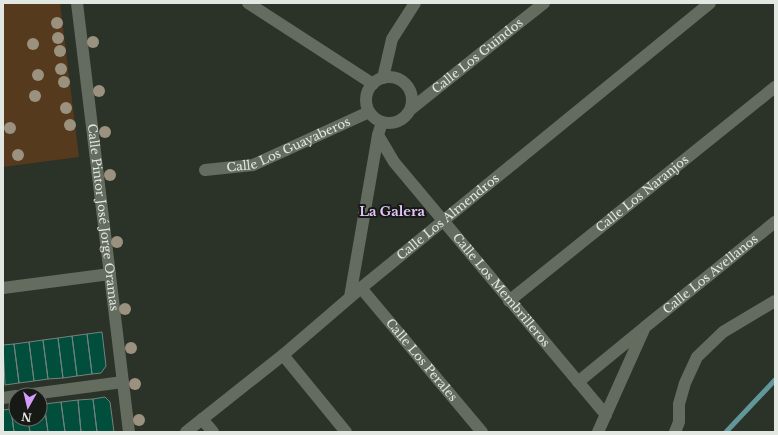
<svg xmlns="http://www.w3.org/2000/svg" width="778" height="435" viewBox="0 0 778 435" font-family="'Libre Baskerville',serif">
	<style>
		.green { fill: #553a1d }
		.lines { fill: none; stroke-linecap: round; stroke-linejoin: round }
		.stream { stroke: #61969b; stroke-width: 5 }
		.building { fill: #024e3d; stroke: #73827d }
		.minor { stroke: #646c60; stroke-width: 12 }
		.tree { fill: #9b917f }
		.labels { text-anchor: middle; stroke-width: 4; stroke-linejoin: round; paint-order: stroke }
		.street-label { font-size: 12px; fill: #e3e7e1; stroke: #161914 }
		.neighbourhood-label { font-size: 13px; font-weight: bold; fill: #e4c6fc; stroke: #161914 }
	</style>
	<rect width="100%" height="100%" fill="#2b3228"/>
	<path class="green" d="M3,3H60L79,157L3,167Z"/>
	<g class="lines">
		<path class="stream" d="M726,432L775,380"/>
	</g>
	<path class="building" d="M102,332L106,366L101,373L92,374L87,334Z
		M87,334L92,374L77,376L72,336Z
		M72,336L77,376L63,378L58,338Z
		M58,338L63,378L48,379L43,340Z
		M43,340L48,379L34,381L29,342Z
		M29,342L34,381L19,383L14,344Z
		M14,344L19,383L5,385L3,345Z
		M105,397L110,402L114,432H97L93,399Z
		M93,399L97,432H81L78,400Z
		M78,400L81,432H65L61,402Z
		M61,402L65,432H48L44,404Z
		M44,404L48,432H30L28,419H40V405Z
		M16,408V419H28L30,432H14L11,409Z
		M11,409L14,432H3V410Z"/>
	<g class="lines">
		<g class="minor">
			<path id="s1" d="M77,3L129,432"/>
			<path d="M248,3L373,84"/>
			<circle cx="389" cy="100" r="23"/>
			<path d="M383,78L392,39L415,3"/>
			<path id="s2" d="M411,109L544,3"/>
			<path id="s3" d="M382,122L378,135L394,162L606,415"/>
			<path id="s4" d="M205,170L253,165L369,112"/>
			<path d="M3,288L110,274"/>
			<path id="s5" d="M361,288L482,432"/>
			<path d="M350,297L378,135"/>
			<path id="s6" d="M509,301L775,87"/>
			<path d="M283,355L346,432"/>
			<path d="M578,382L644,328"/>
			<path d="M25,395L123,382"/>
			<path d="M3,398L16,396"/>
			<path d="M202,419L213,432"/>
			<path id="s7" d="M186,432L283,355L361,288L710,3"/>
			<path id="s8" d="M598,432L645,327L775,222"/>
			<path d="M675,432L679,422V404L685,383L697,357L723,332L775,301"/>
		</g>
	</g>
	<g class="tree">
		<circle cx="57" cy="23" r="6"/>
		<circle cx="58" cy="38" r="6"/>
		<circle cx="93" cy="42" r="6"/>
		<circle cx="33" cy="44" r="6"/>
		<circle cx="60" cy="51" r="6"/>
		<circle cx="61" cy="69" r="6"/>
		<circle cx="38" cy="75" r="6"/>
		<circle cx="64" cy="82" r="6"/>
		<circle cx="99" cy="91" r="6"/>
		<circle cx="35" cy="96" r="6"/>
		<circle cx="66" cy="108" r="6"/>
		<circle cx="70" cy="125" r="6"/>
		<circle cx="10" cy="128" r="6"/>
		<circle cx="105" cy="132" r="6"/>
		<circle cx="18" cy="155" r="6"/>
		<circle cx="110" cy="175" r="6"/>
		<circle cx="117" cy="242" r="6"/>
		<circle cx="125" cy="309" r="6"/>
		<circle cx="131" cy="348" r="6"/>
		<circle cx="135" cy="384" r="6"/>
		<circle cx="139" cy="420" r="6"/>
	</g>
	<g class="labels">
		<g class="street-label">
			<text dy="4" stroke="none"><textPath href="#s2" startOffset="85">Calle Los Guindos</textPath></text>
			<text dy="4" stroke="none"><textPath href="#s4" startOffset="88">Calle Los Guayaberos</textPath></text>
			<text dy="4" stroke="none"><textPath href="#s6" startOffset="171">Calle Los Naranjos</textPath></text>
			<text dy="4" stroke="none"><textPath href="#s1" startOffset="216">Calle Pintor José Jorge Oramas</textPath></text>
			<text dy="4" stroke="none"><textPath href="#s7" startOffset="339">Calle Los Almendros</textPath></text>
			<text dy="4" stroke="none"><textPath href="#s8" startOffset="199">Calle Los Avellanos</textPath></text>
			<text dy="4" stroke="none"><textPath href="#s3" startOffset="212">Calle Los Membrilleros</textPath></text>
			<text dy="4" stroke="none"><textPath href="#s5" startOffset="94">Calle Los Perales</textPath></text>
		</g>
		<g class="neighbourhood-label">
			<text x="392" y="216">La Galera</text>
		</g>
	</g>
	<rect width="778" height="435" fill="none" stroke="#e3e7e1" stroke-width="8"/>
	<g transform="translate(28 407) rotate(188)"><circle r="19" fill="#161914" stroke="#686b66"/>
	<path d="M0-3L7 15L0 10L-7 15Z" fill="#d49cfc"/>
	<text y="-6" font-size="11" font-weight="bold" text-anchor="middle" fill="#e3e7e1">N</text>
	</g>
</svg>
